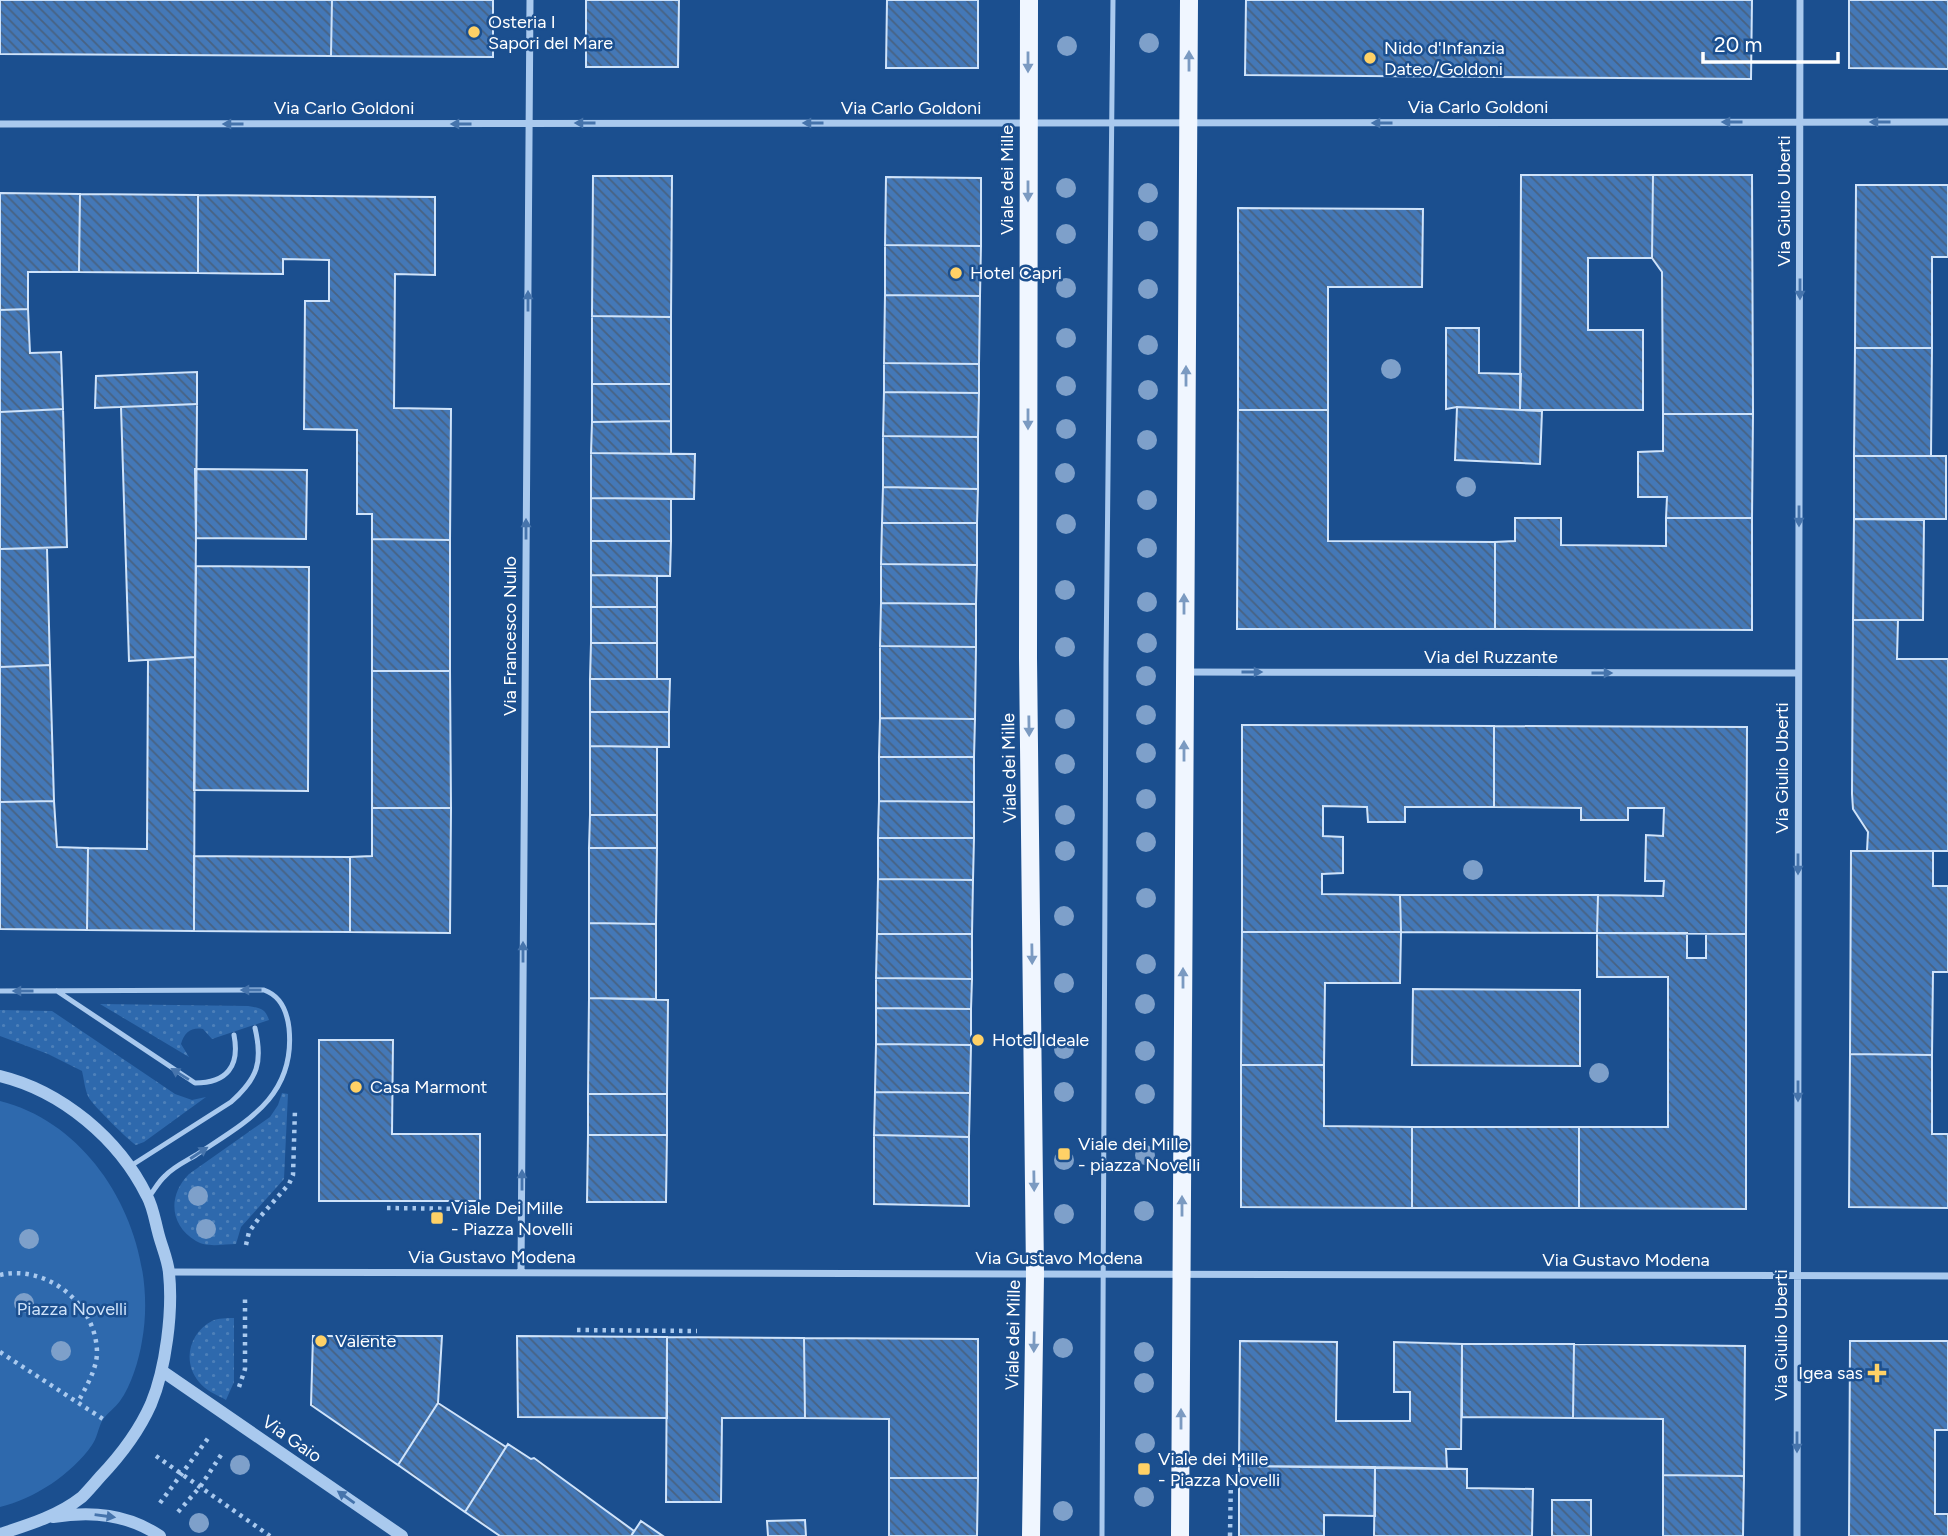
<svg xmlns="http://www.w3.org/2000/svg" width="1948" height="1536" viewBox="0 0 1948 1536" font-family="Figtree,sans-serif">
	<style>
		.grass { fill: url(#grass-dots) }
		.park { fill: #2e69ad }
		.building { fill: url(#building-back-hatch); stroke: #cfe3fa; stroke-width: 2 }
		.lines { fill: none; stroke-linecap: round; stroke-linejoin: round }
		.path { stroke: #a9c9ee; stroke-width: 4.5; stroke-dasharray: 3.5 5; stroke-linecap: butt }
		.service { stroke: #a9c9ee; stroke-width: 5 }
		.minor { stroke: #a9c9ee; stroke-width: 7 }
		.tertiary { stroke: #a9c9ee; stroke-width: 12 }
		.primary { stroke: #f0f6ff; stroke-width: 18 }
		.tree { fill: #7ea0ca }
		.oneway { fill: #7b9ac1 }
		.oneway2 { fill: #4674ac }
		.poi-dot { fill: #ffd166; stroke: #1b4f8f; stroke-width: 2.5 }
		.labels { text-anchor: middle; stroke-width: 5; stroke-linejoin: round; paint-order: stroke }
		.poi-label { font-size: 18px; fill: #fff; stroke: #1b4f8f; text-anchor: start }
		.street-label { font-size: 18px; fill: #fff; stroke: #1b4f8f }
		.park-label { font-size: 18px; fill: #cfe3fa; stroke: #1b4f8f }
	</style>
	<defs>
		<pattern id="grass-dots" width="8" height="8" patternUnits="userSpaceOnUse" patternTransform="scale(1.75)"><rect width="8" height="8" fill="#2e69ad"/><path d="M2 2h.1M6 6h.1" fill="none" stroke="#4d80b9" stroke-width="1.8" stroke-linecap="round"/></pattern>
		<pattern id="building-back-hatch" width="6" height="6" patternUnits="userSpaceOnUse" patternTransform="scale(1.75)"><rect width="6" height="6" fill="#4478b7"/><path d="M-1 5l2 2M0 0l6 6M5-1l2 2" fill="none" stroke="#486282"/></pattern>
	</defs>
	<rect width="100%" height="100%" fill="#1b4f8f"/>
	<path class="grass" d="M100,1004L248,1006C260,1008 265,1008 269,1020L212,1039L203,1029C191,1027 184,1033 181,1044L189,1057Z
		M0,1010L52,1011L175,1094L192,1100L206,1097L144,1142L136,1145C131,1143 91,1103 89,1098C85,1091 84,1079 82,1071L48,1054L0,1036Z
		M282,1093L288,1094L284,1179L241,1227L236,1244C224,1244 207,1248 196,1241C169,1225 168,1195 189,1174L270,1117L278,1105Z
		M234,1318V1382L226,1400C217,1395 205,1390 199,1382C182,1362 189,1333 212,1321C218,1318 227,1318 234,1318Z"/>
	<path class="park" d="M0,1101C100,1126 160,1243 142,1341C139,1360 131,1386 120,1401C115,1408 107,1413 102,1421C98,1429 97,1438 92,1445C72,1474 34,1499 0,1507Z"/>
	<path class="building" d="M0,0H332L331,56L0,54Z
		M332,0H493V57L331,56Z
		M586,0H679L678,67H586Z
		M887,0H978V68H886Z
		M1246,0H1752L1751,79L1245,75Z
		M1849,0H1948V69L1849,68Z
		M1521,175H1653L1652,258H1588V330H1643V410H1520Z
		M1653,175H1752L1753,414H1663L1662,272L1652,258Z
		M593,176H672L671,317L592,316Z
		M886,177L981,178V246L885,245Z
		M1856,185H1948V257H1932V348H1855Z
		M0,193L80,194L79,272H28V309L0,310Z
		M80,194L198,195V273L79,272Z
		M198,195L435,197V275L395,274L394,408L451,409L450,540L372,539V514H357V430L304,429L305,301H329V260L283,259V274L198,273Z
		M1238,208L1423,209L1422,287H1328V410H1238Z
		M885,245L981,246L980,296L885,295Z
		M885,295L980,296L979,364L884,363Z
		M28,309L30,353L61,352L63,409L0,412V310Z
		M592,316L671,317V384H592Z
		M1446,328H1479V373L1521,374L1520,410L1457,407L1446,409Z
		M1855,348H1932L1931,456H1854Z
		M884,363L979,364V393L884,392Z
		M197,372V404L95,408L96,376Z
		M592,384H671V421L592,422Z
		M884,392L979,393L978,437L883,436Z
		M197,404L195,657L129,661L121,407Z
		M1457,407L1542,411L1540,464L1455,460Z
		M63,409L67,547L0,549V412Z
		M1238,410H1328V541L1495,542V629H1237Z
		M1663,414H1753L1752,518H1666L1667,497H1638V452L1663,451Z
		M671,421V454L591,453L592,422Z
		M883,436L978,437V489L883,487Z
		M591,453L695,454L694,499L591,498Z
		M1854,456H1946V519H1854Z
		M195,469L307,470L306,539L196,538Z
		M883,487L978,489L977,523H882Z
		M591,498L671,499V541H591Z
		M1515,518H1561V545L1666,546V518H1752V630L1495,629V542L1515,541Z
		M1854,519L1924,520L1923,620H1853Z
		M882,523H977V565L881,564Z
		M372,539L450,540V671H372Z
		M591,541H671L670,576L591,575Z
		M47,548L50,665L0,667V549Z
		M881,564L977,565L976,604L881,603Z
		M196,566L309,567L308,791L194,790Z
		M591,575L657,576V607H591Z
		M881,603L976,604V647L880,646Z
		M591,607H657V643H591Z
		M1853,620H1898L1897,659H1948V851H1867L1868,832L1853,809L1852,794Z
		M591,643H657V679H590Z
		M880,646L976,647L975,719L880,718Z
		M195,657L194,931L87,930L88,848L147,849L148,660Z
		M50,665L54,801L0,802V667Z
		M372,671H450L451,808H372Z
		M590,679H670L669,712H590Z
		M590,712H669V747L590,746Z
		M880,718L975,719L974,757H879Z
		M1242,725L1494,726V807H1405V822H1368L1367,807L1323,806V836L1343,837V873L1322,874V894L1400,895L1401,932H1242Z
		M1494,726L1747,727L1746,934L1597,933L1598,895L1663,896L1664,881H1645L1646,835L1663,836L1664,808H1628V820H1581V808L1494,807Z
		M590,746L657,747V815H590Z
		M879,757H974V802L879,801Z
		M54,801L57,847L88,848L87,930L0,929V802Z
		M879,801L974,802V838H878Z
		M372,808H451L450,933L350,932V857L372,856Z
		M590,815H657V848H589Z
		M878,838H974L973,880L878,879Z
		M589,848H657L656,924L589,923Z
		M1851,851H1933V886H1948V972H1933L1932,1055L1850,1054Z
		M194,856L350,857V932L194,931Z
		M878,879L973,880L972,934H877Z
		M1400,895H1598L1597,933L1401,932Z
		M589,923L656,924V999L589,998Z
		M1242,932H1401L1400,983H1325L1324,1065H1241Z
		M1597,933H1687V958H1706V934H1746V1209L1579,1208V1127H1668V977H1597Z
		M877,934H972V979L876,978Z
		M876,978L972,979L971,1009L876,1008Z
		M1413,989L1580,990V1066L1412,1065Z
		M589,998L668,1000L667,1094H588Z
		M876,1008L971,1009V1045L876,1044Z
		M319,1040H393L392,1134H480V1201H319Z
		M876,1044L971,1045L970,1093L875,1092Z
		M1850,1054L1932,1055V1134H1948V1208L1849,1207Z
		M1241,1065H1324V1126L1412,1127V1208L1241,1207Z
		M875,1092L970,1093L969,1137L874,1135Z
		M588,1094H667V1135H588Z
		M1412,1127H1579V1208H1412Z
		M588,1135H667L666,1202H587Z
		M874,1135L969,1137V1206L874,1204Z
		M313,1336H442L438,1403L398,1465L311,1405Z
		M517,1336L667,1337V1418L518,1417Z
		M667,1337L804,1338L805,1418H722L721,1502H666Z
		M804,1338L978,1339V1478H889V1419L805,1418Z
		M1240,1341L1337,1342L1336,1421H1410V1392H1394V1342L1462,1344L1461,1449H1446L1447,1469L1239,1466Z
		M1850,1341H1948V1430H1935V1514H1948V1536H1849Z
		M1462,1344H1574L1573,1418L1462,1417Z
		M1574,1344L1745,1346L1744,1476L1663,1475V1419L1573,1418Z
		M438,1403L506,1447L465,1512L398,1465Z
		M508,1444L531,1459L534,1458L634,1531L631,1536H500L465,1512Z
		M1239,1466L1375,1467V1516L1324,1515V1536H1239Z
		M1375,1467L1467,1469V1488L1533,1489L1532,1536H1374Z
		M1663,1475L1744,1476L1743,1536H1663Z
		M889,1478H978L977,1536H889Z
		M1552,1500H1591V1536H1552Z
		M805,1520L806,1536H768L767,1521Z
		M641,1521L663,1536H631Z"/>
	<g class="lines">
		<path class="path" d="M387,1208L472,1209
			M246,1245L249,1232L259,1218L289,1184L293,1175L295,1109
			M0,1275C47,1264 96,1304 97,1352C97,1369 86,1387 78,1402
			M577,1330L697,1331
			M0,1352L103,1419
			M239,1387L245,1369V1299
			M156,1456L270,1536
			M160,1503L209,1437
			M178,1512L200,1487L223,1452
			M1230,1536L1231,1475"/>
		<path class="service" d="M0,991L264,990C281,996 287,1011 289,1028C296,1097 246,1122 196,1155C186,1161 173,1167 165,1176C158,1182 154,1191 148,1198
			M57,991L195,1083C227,1083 240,1066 234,1035
			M129,1167L231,1102C258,1078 263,1062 255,1028
			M1102,1536L1106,665L1113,0"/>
		<path class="minor" d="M0,124L1948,122
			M1185,672L1798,673
			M169,1272L1948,1276
			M521,1272L530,0
			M1797,1536L1800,0"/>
		<path class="tertiary" d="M0,1076C62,1091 119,1139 147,1196C153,1207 155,1221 158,1232C161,1245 168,1260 169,1273C173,1311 166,1368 151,1404C139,1431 120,1456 100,1477C94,1484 88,1491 82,1497C58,1516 28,1525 0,1534
			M162,1371L402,1536
			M53,1517C92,1511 127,1514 160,1536"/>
		<path class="primary" d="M1029,0L1028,658L1035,1274L1031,1536
			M1180,1536L1189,0"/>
	</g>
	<g class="tree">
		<circle cx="1149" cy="43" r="10"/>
		<circle cx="1067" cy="46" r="10"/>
		<circle cx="1066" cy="188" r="10"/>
		<circle cx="1148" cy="193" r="10"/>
		<circle cx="1148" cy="231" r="10"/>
		<circle cx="1066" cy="234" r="10"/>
		<circle cx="1066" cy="288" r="10"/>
		<circle cx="1148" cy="289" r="10"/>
		<circle cx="1066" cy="338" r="10"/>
		<circle cx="1148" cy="345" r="10"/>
		<circle cx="1391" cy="369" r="10"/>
		<circle cx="1066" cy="386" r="10"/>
		<circle cx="1148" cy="390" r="10"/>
		<circle cx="1066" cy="429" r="10"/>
		<circle cx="1147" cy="440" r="10"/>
		<circle cx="1065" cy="473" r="10"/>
		<circle cx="1466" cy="487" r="10"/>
		<circle cx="1147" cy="500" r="10"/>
		<circle cx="1066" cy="524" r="10"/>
		<circle cx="1147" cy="548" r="10"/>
		<circle cx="1065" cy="590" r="10"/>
		<circle cx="1147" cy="602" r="10"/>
		<circle cx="1147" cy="643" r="10"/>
		<circle cx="1065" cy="647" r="10"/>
		<circle cx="1146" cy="676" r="10"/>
		<circle cx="1146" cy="715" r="10"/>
		<circle cx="1065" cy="719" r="10"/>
		<circle cx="1146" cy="753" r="10"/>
		<circle cx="1065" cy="764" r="10"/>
		<circle cx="1146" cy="799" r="10"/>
		<circle cx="1065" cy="815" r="10"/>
		<circle cx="1146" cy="842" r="10"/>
		<circle cx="1065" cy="851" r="10"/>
		<circle cx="1473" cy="870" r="10"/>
		<circle cx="1146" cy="898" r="10"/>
		<circle cx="1064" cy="916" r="10"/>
		<circle cx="1146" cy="964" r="10"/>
		<circle cx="1064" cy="983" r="10"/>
		<circle cx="1145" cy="1004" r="10"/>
		<circle cx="1064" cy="1049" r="10"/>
		<circle cx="1145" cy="1051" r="10"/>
		<circle cx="1599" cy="1073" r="10"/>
		<circle cx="1064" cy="1092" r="10"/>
		<circle cx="1145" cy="1094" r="10"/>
		<circle cx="1145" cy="1155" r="10"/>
		<circle cx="1064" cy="1160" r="10"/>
		<circle cx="198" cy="1196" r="10"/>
		<circle cx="1144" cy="1211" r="10"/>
		<circle cx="1064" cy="1214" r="10"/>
		<circle cx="206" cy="1229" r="10"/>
		<circle cx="29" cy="1239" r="10"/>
		<circle cx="24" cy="1303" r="10"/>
		<circle cx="1063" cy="1348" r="10"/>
		<circle cx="61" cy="1351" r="10"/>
		<circle cx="1144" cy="1352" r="10"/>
		<circle cx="1144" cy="1383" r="10"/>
		<circle cx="1145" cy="1443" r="10"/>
		<circle cx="240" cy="1465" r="10"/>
		<circle cx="1144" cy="1497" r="10"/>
		<circle cx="1063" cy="1511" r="10"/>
		<circle cx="199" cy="1523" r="10"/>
	</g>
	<defs><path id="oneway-solid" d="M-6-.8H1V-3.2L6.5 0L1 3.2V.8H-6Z" transform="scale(1.75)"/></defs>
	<g class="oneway">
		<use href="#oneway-solid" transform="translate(1189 61) rotate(-90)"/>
		<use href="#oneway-solid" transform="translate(1028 62) rotate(90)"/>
		<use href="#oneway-solid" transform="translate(1028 191) rotate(90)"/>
		<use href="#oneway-solid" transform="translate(1186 376) rotate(-90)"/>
		<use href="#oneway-solid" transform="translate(1028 419) rotate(90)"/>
		<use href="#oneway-solid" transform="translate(1184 604) rotate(-90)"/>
		<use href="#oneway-solid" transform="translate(1029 726) rotate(89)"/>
		<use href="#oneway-solid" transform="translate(1184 751) rotate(-90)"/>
		<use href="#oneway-solid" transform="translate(1032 954) rotate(89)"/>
		<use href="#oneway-solid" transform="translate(1183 978) rotate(-90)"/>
		<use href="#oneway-solid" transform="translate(1034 1181) rotate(89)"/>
		<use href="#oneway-solid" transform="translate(1182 1206) rotate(-90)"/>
		<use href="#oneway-solid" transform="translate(1034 1342) rotate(91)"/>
		<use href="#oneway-solid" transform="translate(1181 1419) rotate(-90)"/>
	</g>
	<g class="oneway2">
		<use href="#oneway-solid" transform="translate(1732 122) rotate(180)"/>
		<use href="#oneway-solid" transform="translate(1880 122) rotate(180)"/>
		<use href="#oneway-solid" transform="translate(585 123) rotate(-180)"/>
		<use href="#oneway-solid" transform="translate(813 123) rotate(180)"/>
		<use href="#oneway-solid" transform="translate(1382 123) rotate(180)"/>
		<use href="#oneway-solid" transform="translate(233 124) rotate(180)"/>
		<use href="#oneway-solid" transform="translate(461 124) rotate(180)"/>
		<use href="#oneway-solid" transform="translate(1800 289) rotate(90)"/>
		<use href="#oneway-solid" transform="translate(528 301) rotate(-90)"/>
		<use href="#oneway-solid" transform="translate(1799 516) rotate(90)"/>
		<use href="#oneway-solid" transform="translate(526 529) rotate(-90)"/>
		<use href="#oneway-solid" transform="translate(1252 672)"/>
		<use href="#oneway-solid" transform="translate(1602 673)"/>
		<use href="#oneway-solid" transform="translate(1798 864) rotate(90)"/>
		<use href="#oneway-solid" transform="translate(523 952) rotate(-90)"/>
		<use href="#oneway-solid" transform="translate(251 990) rotate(180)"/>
		<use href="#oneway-solid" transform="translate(23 991) rotate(180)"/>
		<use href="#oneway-solid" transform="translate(180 1074) rotate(-148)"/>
		<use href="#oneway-solid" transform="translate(1798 1091) rotate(90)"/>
		<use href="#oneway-solid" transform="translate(199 1153) rotate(-33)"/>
		<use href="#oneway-solid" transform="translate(522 1180) rotate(-90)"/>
		<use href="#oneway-solid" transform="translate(1797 1442) rotate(90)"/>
		<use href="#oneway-solid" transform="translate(346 1497) rotate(-145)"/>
		<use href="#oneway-solid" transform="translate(105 1516) rotate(8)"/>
	</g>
	<g class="poi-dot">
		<circle cx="474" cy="32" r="7"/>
		<circle cx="1370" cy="58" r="7"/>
		<circle cx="956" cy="273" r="7"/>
		<circle cx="978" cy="1040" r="7"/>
		<circle cx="356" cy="1087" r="7"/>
		<rect x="1057" y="1147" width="14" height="14" rx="3.5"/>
		<rect x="430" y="1211" width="14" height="14" rx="3.5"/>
		<circle cx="321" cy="1341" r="7"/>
		<path d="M1873.5 1362.5h7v7h7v7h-7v7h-7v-7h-7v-7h7z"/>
		<rect x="1137" y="1462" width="14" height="14" rx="3.5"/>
	</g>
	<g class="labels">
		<g class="poi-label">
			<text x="488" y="28">Osteria I<tspan x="488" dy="21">Sapori del Mare</tspan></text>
			<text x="1384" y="54">Nido d'Infanzia<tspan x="1384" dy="21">Dateo/Goldoni</tspan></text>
			<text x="970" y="279">Hotel Capri</text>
			<text x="992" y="1046">Hotel Ideale</text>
			<text x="370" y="1093">Casa Marmont</text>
			<text x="1078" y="1150">Viale dei Mille<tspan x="1078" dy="21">- piazza Novelli</tspan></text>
			<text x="451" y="1214">Viale Dei Mille<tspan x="451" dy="21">- Piazza Novelli</tspan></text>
			<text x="335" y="1347">Valente</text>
			<text x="1863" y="1379" text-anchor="end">Igea sas</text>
			<text x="1158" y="1465">Viale dei Mille<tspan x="1158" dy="21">- Piazza Novelli</tspan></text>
		</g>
		<g class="street-label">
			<text x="1478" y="113">Via Carlo Goldoni</text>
			<text x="344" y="114">Via Carlo Goldoni</text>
			<text x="911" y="114">Via Carlo Goldoni</text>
			<text transform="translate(1007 180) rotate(-90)" y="6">Viale dei Mille</text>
			<text transform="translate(1784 201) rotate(-90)" y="6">Via Giulio Uberti</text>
			<text transform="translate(510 636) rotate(-90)" y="6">Via Francesco Nullo</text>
			<text x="1491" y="663">Via del Ruzzante</text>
			<text transform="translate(1009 768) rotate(-91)" y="6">Viale dei Mille</text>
			<text transform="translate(1782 768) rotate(-90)" y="6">Via Giulio Uberti</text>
			<text x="492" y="1263">Via Gustavo Modena</text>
			<text x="1059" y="1264">Via Gustavo Modena</text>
			<text x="1626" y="1266">Via Gustavo Modena</text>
			<text transform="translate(1013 1335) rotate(-89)" y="6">Viale dei Mille</text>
			<text transform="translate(1781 1335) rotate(-90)" y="6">Via Giulio Uberti</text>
			<text transform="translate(292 1439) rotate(35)" y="6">Via Gaio</text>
		</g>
		<g class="park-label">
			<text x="72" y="1315">Piazza Novelli</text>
		</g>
	</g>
	<path d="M1703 52v10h135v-10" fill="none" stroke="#ffffff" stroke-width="3.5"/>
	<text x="1714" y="52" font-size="21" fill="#ffffff" stroke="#1b4f8f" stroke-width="5" paint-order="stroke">20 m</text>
</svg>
